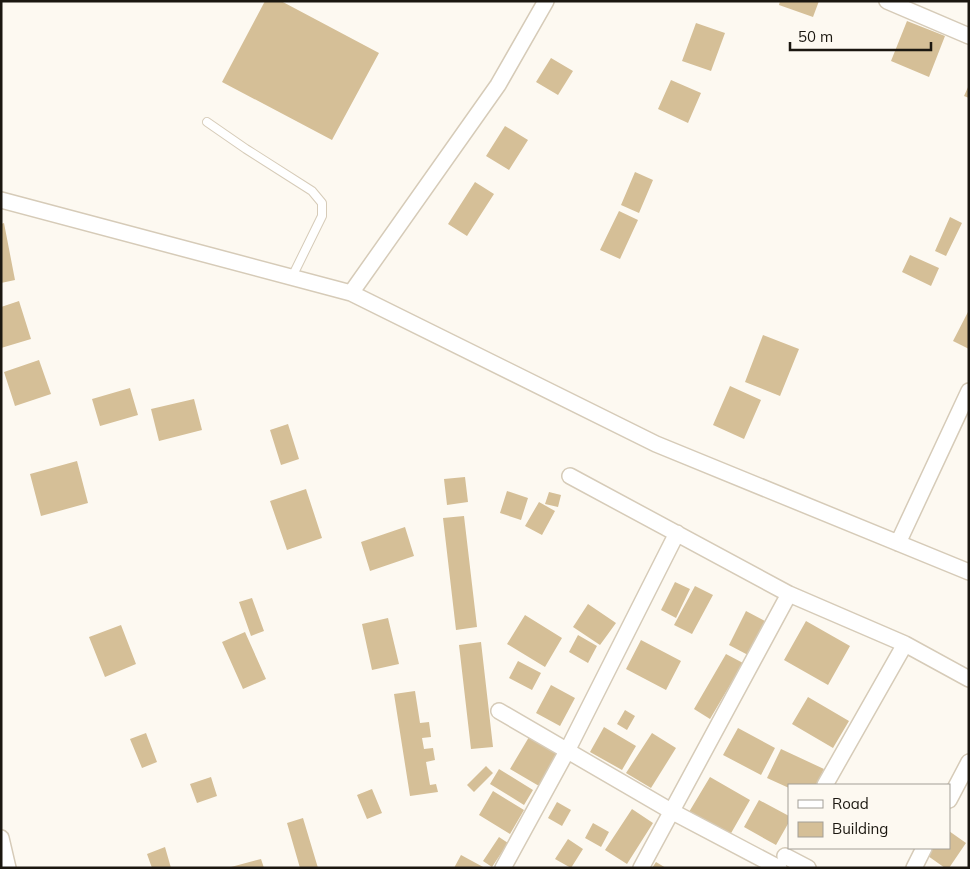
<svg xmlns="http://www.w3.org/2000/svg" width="970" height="869" viewBox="0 0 970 869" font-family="Mulish,sans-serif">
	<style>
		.building { fill: #d5bf97 }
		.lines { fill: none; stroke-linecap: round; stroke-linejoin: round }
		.service-casing { stroke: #d6cbb8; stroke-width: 10 }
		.minor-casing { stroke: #d6cbb8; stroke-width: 18 }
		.service { stroke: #fff; stroke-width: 8 }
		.minor { stroke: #fff; stroke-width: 15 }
	</style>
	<rect width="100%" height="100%" fill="#fdf9f1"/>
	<path class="building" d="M265,1H281L379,53L332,140L222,82Z
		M780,1H819L813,17L779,5Z
		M907,21L945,36L929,77L891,61Z
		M696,23L725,33L711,71L682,61Z
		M551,58L573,71L558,95L536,82Z
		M671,80L701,93L688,123L658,109Z
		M969,85V98L964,96Z
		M505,126L528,140L509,170L486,156Z
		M635,172L653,180L639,213L621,205Z
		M475,182L494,194L467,236L448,224Z
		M619,211L638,220L620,259L600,250Z
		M950,217L962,223L946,256L935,251Z
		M4,223L15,280L1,283V224Z
		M910,255L939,268L931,286L902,272Z
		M19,301L31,339L1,348V307Z
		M969,310V349L953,341Z
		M763,335L799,349L780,396L745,382Z
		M39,360L51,394L15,406L4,372Z
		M730,386L761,400L744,439L713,425Z
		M130,388L138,415L100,426L92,399Z
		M194,399L202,430L159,441L151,409Z
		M288,424L299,459L281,465L270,430Z
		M77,461L88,503L41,516L30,474Z
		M465,477L468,502L447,505L444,479Z
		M306,489L322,538L287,550L270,501Z
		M507,491L528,498L521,520L500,513Z
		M549,492L561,495L558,507L545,504Z
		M539,502L555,511L542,535L525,526Z
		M464,516L477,627L456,630L443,518Z
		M405,527L414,556L370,571L361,542Z
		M675,582L690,589L676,618L661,610Z
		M695,586L713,595L692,634L674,625Z
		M252,598L264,631L251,636L239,602Z
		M588,604L616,623L600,645L573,627Z
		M746,611L765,621L748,655L729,645Z
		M525,615L562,638L545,667L507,644Z
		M388,618L399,664L372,670L362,624Z
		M806,621L850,646L828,685L784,660Z
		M121,625L136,664L105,677L89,637Z
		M245,632L266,679L243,689L222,642Z
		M578,635L597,646L588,663L569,652Z
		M641,640L681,661L666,690L626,669Z
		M481,642L493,747L471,749L459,645Z
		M726,654L743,663L710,719L694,709Z
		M518,661L541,673L532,690L509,678Z
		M551,685L575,698L560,726L536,713Z
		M415,691L420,723L429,722L431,737L422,738L424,749L433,748L435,760L426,762L430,785L436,784L438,792L410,796L394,694Z
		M808,697L849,721L833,748L792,724Z
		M625,710L635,716L627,730L617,724Z
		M604,727L636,746L622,770L590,752Z
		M738,728L775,748L761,775L723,755Z
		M146,733L157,762L142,768L130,739Z
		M652,733L676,748L651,788L626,773Z
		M529,737L558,754L539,786L510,769Z
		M781,749L824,769L816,785H789V788L767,778Z
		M486,766L493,773L474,792L467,785Z
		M499,769L533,790L524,805L490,784Z
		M211,777L217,796L197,803L190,784Z
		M710,777L750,800L730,835L689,812Z
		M372,789L382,813L367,819L357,795Z
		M493,791L524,810L510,834L479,815Z
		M759,800L789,816V822L776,845L744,827Z
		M557,802L571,810L562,826L548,818Z
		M632,809L653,823L627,864L605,850Z
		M303,818L318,868H300L287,823Z
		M593,823L609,832L601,847L585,838Z
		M949,831L966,843L949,868H945L928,856L933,848H949Z
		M499,837L508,843L492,867L483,861Z
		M568,839L583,849L571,868L555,859Z
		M165,847L171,868H152L147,854Z
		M461,855L485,868H454Z
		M261,859L264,868H231V867Z
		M656,862L666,868H652Z"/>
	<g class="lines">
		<defs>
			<path id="service" d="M207,122L246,149L312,191L322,203V216L292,277"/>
			<path id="minor" d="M887,1L969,36
				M1,200L351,293L656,444L969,572
				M351,293L498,85L546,1
				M570,476L789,594L905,644L969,679
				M898,543L969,391
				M499,711L671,811L779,868
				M825,785L905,644
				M949,800L969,762
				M1,838L8,868
				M785,856L808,868
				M503,868L567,751L677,533
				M641,868L789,594
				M914,868L924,848"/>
		</defs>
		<use href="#service" class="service-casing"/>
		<use href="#minor" class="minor-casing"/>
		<use href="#service" class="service"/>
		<use href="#minor" class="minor"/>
	</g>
	<rect width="970" height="869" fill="none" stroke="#1b1710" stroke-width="5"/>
	<rect x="788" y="784" width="162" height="65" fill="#fdf9f1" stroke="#a39f97"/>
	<rect x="798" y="800" width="25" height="8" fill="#ffffff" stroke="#a39f97"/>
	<text x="832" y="809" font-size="15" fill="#1b1710">Road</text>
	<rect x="798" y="822" width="25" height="15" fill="#d5bf97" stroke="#a39f97"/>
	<text x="832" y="834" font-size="15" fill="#1b1710">Building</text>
	<path d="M790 42v8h141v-8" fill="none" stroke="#1b1710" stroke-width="2.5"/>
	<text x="798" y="42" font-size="15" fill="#1b1710" stroke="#fdf9f1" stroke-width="4" paint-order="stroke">50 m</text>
</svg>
